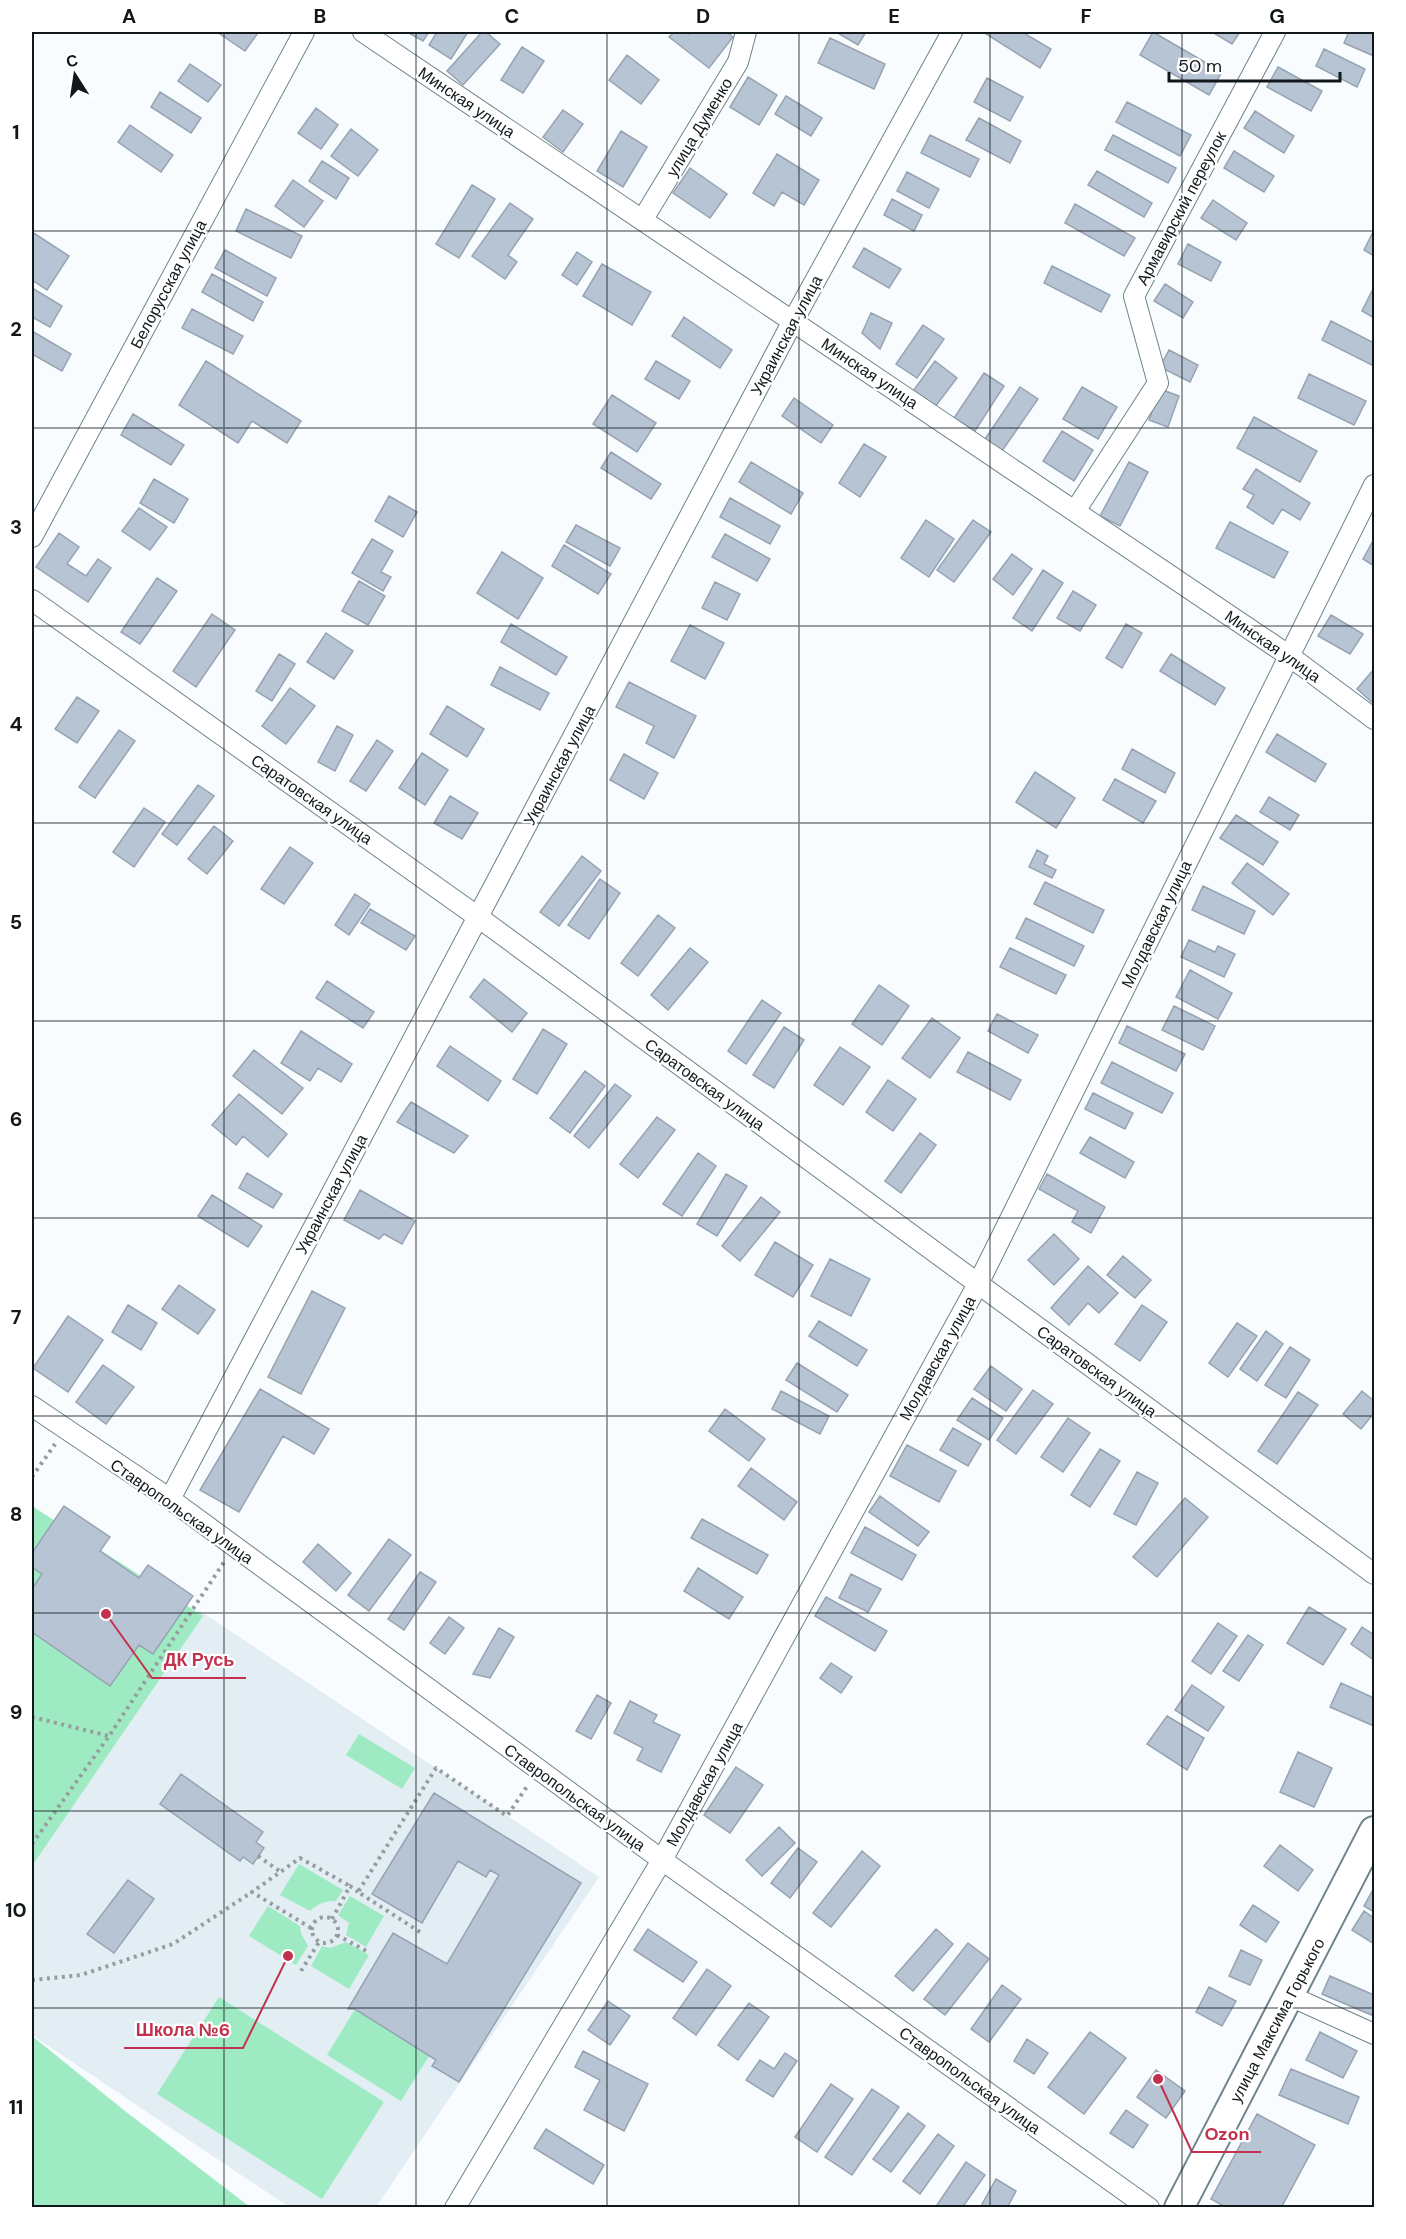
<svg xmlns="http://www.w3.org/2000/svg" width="1406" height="2239" viewBox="0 0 1406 2239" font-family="'DM Sans',sans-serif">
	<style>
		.built { fill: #e2eef3 }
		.green { fill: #9eebc3 }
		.building { fill: #b7c4d4; stroke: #96a3b2; stroke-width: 1.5 }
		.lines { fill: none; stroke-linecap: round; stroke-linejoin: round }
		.minor-casing { stroke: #6f838a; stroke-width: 22 }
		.secondary-casing { stroke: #6f838a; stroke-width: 32 }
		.path { stroke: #979d9f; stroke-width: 4; stroke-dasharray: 3 4.5; stroke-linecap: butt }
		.minor { stroke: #fff; stroke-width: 20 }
		.secondary { stroke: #fff; stroke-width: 28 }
		.grid { fill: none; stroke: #10181b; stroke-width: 1.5; stroke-opacity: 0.55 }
		.labels { text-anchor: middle; stroke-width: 4.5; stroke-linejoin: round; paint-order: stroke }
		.street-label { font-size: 16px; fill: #10181b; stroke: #fff }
		.leader { fill: none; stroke: #c2324e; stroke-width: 2 }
		.callout-dot { fill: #c2324e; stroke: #fff; stroke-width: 2 }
		.callout-label { font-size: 18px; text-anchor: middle; font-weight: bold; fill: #c2324e; stroke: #fff; stroke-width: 4.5; stroke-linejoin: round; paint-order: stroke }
		.neatline { fill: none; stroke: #10181b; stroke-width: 2 }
		.grid-label { font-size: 20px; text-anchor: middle; font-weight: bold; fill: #10181b }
	</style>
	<rect width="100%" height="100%" fill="#f8fcfe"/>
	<path class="built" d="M199,1610L599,1877L376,2207H289L32,2035V1859Z"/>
	<path class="green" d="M32,1506L203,1616L32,1866Z
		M359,1734L415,1768L402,1789L346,1755Z
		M299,1864L343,1890L336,1901C325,1901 319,1903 310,1911L280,1895Z
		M350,1896L384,1916L366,1947L346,1935L349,1923L338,1915Z
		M268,1906L300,1926L301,1933L308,1946L296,1965L249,1936Z
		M346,1942L369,1955L349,1989L311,1966L322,1946L330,1948Z
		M219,1997L384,2102L322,2199L157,2094Z
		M355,2009L429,2056L401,2101L327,2055Z
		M32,2036L125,2111L250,2207H32Z"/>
	<path class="building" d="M217,32H255L258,33L245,51Z
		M407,32H429L423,41Z
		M437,32H468L451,59L429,45Z
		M482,32H486L500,44L463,85L447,71Z
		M674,32H686L689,34L691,32H726L733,37L709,68L669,37Z
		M836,32H866L858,45Z
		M983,32H1022L1051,49L1040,68Z
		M1153,32L1222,72L1209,95L1140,55Z
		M1212,32H1240L1232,44Z
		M1344,32H1374V56L1344,43L1348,34Z
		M830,38L885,64L874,89L818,63Z
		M522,47L544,61L523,93L501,80Z
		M1324,49L1365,69L1357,87L1316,66Z
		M627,55L659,80L641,104L609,80Z
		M190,64L221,85L208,102L178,81Z
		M1278,67L1322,91L1311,111L1267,87Z
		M748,77L777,95L759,125L730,107Z
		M987,78L1023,97L1010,121L974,102Z
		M160,92L201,118L191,133L151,107Z
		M786,96L822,118L811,136L775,114Z
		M1127,102L1191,135L1180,156L1116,122Z
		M316,108L338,125L321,149L298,133Z
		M563,110L583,124L563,152L543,137Z
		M1255,111L1294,136L1284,153L1244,128Z
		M979,118L1021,141L1010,163L966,140Z
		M130,125L173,155L161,172L118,142Z
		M351,129L378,150L358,176L331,156Z
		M621,131L647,147L623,187L597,171Z
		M930,135L979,159L970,177L921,153Z
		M1113,135L1176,168L1168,183L1105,150Z
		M1234,151L1274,176L1264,192L1224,168Z
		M777,154L819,180L804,205L782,192L774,206L753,193Z
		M322,161L349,178L336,199L309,181Z
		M690,168L727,194L710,218L673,193Z
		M1097,171L1152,203L1144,217L1088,185Z
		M907,172L939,189L929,208L897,191Z
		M293,180L323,201L304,227L275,206Z
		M472,185L495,199L459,258L436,244Z
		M892,199L922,215L914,231L884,215Z
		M1213,200L1247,223L1236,240L1201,218Z
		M510,203L533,219L508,255L517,262L505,279L472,256Z
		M1075,204L1135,238L1124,256L1065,223Z
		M246,209L302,236L291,258L236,231Z
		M32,232L69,256L47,290L32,280Z
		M1373,232L1374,233V256L1364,250Z
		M1188,244L1221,262L1211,281L1178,264Z
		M864,248L901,269L889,288L853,267Z
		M225,250L276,278L267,296L215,268Z
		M577,252L592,262L577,285L562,275Z
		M602,264L651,292L632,325L583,296Z
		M1052,266L1110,295L1101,312L1044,283Z
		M212,274L263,302L253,321L202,292Z
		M1165,284L1193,302L1183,318L1154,301Z
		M32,288L62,306L50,327L32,317Z
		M1372,291L1374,292V318L1362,311Z
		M192,309L243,336L233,354L182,328Z
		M871,313L892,323L880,349L862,333Z
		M684,317L732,350L720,368L672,336Z
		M1331,321L1374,343V366L1322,340Z
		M923,325L944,339L917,378L896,364Z
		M32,331L71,354L62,371L32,354Z
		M1169,350L1198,365L1190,382L1160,367Z
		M206,361L301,421L287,443L252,421L238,443L179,405Z
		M656,361L690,381L679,399L645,379Z
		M935,361L957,378L935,407L913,391Z
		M984,373L1004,386L975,431L954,418Z
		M1309,374L1366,401L1354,425L1298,398Z
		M1020,387L1038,399L1002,451L985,439Z
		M1082,387L1117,407L1098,439L1063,419Z
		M1160,389L1179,396L1168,427L1149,420Z
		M612,395L656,423L637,452L593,424Z
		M794,398L833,425L821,443L782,416Z
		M133,414L184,445L171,465L121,435Z
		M1254,417L1317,451L1300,482L1237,448Z
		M1062,431L1093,450L1074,481L1043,461Z
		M864,444L886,457L860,497L839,483Z
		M611,452L661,484L651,499L601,468Z
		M751,462L803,493L791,514L739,482Z
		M1129,462L1148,472L1120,526L1100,516Z
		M1256,469L1310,503L1300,520L1282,509L1273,524L1247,507L1254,495L1243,489Z
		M154,479L188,499L174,523L140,503Z
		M389,496L417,512L403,537L375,521Z
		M730,498L780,526L770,544L720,517Z
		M139,508L167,527L150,550L122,531Z
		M926,520L954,539L929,577L901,558Z
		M973,520L991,532L954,582L937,570Z
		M1230,522L1288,552L1274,578L1216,548Z
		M576,525L620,548L610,566L566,542Z
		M59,533L79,547L67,564L86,576L98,559L111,568L88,602L36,567Z
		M725,534L770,559L757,581L712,557Z
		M372,539L393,551L381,572L391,577L383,591L352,573Z
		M1374,539V566L1363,559Z
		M564,545L611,574L598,594L552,566Z
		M502,552L543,578L518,619L477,593Z
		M1012,554L1032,569L1013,595L993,579Z
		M1043,570L1063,583L1032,631L1013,618Z
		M157,578L177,591L140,644L121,632Z
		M359,581L385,596L368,625L342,611Z
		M715,582L740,594L727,620L702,608Z
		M1073,591L1096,605L1080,631L1057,618Z
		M212,614L235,630L196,687L173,671Z
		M1331,615L1363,634L1350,654L1318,636Z
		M511,624L567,657L556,675L501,642Z
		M1126,624L1142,633L1122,668L1106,658Z
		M690,625L724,643L705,679L671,661Z
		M326,633L353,651L334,679L307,662Z
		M279,654L295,664L272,701L256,691Z
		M1171,654L1225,688L1215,705L1160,671Z
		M500,667L549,693L540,710L491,685Z
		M1374,669V704L1357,689Z
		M629,682L696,716L674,758L646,743L654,726L616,707Z
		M290,688L315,706L286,744L262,726Z
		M77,697L99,711L77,743L55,729Z
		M447,706L484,729L467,757L430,734Z
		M337,726L353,735L335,771L318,762Z
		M119,730L135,741L95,798L79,787Z
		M1277,734L1326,764L1315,782L1266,752Z
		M377,740L393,751L366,791L350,781Z
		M1132,749L1175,773L1165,793L1122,769Z
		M422,753L448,770L425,805L399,788Z
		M624,754L658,773L644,799L610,780Z
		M1035,772L1075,798L1056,828L1016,802Z
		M1115,779L1156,801L1143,823L1103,800Z
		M198,785L214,796L177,845L162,834Z
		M450,796L478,813L462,839L434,823Z
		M1269,797L1299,815L1290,830L1260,812Z
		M144,808L165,822L134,867L113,852Z
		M1236,815L1278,842L1263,865L1220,838Z
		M214,826L233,841L207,874L188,859Z
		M290,847L313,863L284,904L261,889Z
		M1037,850L1048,856L1044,864L1056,870L1052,878L1029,867Z
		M582,856L601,871L559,926L540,912Z
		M1247,863L1289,894L1273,915L1232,883Z
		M600,879L620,893L589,939L568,925Z
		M1045,882L1104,910L1093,933L1034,904Z
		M1203,886L1255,911L1244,934L1192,910Z
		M355,894L370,904L349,935L335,925Z
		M370,909L415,936L406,950L361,923Z
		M658,915L675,928L638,976L621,963Z
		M1026,918L1084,946L1074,966L1016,938Z
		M1189,940L1215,952L1218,946L1235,954L1224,977L1181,957Z
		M690,948L708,962L668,1010L651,995Z
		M1010,948L1066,975L1056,994L1000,967Z
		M1190,970L1232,993L1218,1019L1176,997Z
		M484,979L527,1013L512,1032L470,997Z
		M327,981L374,1012L363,1028L316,998Z
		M879,985L909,1006L882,1045L852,1024Z
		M762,1000L781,1013L746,1064L728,1051Z
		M1174,1006L1215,1026L1203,1050L1162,1030Z
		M997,1014L1038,1035L1028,1053L988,1031Z
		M932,1018L960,1038L930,1078L902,1058Z
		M1127,1026L1185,1054L1176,1071L1119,1043Z
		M784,1027L804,1040L774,1088L753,1075Z
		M543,1029L567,1044L537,1094L513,1079Z
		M301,1031L352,1064L341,1082L318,1068L310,1081L281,1063Z
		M450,1046L501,1081L488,1101L437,1066Z
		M840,1047L870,1067L843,1105L814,1085Z
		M254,1050L303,1088L282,1114L233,1076Z
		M968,1052L1021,1080L1010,1100L957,1072Z
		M1112,1062L1173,1093L1162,1113L1101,1083Z
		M585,1071L605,1086L570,1133L550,1118Z
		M888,1080L916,1099L893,1131L866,1112Z
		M615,1084L631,1096L589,1148L574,1136Z
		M1093,1093L1133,1113L1125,1129L1085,1109Z
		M239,1094L287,1134L268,1157L243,1136L236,1145L212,1125Z
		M411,1102L468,1136L454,1153L397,1122Z
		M657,1117L675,1130L638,1178L620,1164Z
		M920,1133L936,1145L901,1193L885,1181Z
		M1090,1137L1134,1162L1125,1178L1080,1153Z
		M698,1153L716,1166L682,1216L663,1204Z
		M247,1173L282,1194L273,1208L239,1188Z
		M726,1174L747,1186L717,1236L697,1224Z
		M1047,1174L1105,1207L1091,1233L1072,1222L1078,1211L1039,1189Z
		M360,1190L415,1221L402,1244L384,1234L379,1239L344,1220Z
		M212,1195L262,1226L248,1247L198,1216Z
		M761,1197L780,1212L740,1261L722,1246Z
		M1054,1234L1079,1259L1054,1285L1028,1260Z
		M775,1242L813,1265L793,1297L755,1275Z
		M1123,1256L1151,1280L1135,1298L1107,1275Z
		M830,1259L870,1279L851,1316L811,1296Z
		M1088,1266L1118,1293L1099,1313L1088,1303L1069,1325L1051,1308Z
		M179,1285L215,1310L198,1334L162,1309Z
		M312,1291L345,1308L301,1394L268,1377Z
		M128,1305L157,1323L141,1350L112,1332Z
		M1142,1305L1167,1322L1140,1361L1115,1344Z
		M68,1316L103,1340L68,1392L33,1368Z
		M819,1321L867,1350L857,1366L809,1336Z
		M1237,1323L1257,1336L1228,1377L1209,1363Z
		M1266,1331L1283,1344L1257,1381L1240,1369Z
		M1290,1347L1310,1360L1286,1398L1265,1385Z
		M797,1363L848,1395L837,1412L786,1380Z
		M103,1365L134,1387L106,1424L76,1402Z
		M991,1366L1022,1389L1006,1411L974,1389Z
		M260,1389L329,1429L314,1454L283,1436L239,1512L200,1490Z
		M1033,1390L1053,1404L1016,1454L997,1440Z
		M781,1391L829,1416L820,1434L772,1409Z
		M1362,1391L1374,1401V1413L1361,1429L1343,1414Z
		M1298,1392L1318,1405L1277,1464L1258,1451Z
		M972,1398L1003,1418L989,1440L957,1420Z
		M725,1409L765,1439L749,1461L709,1431Z
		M1068,1418L1090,1433L1063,1472L1041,1457Z
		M953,1428L981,1444L968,1466L940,1450Z
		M907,1445L956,1471L939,1502L890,1476Z
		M1100,1449L1120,1461L1090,1507L1071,1495Z
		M751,1468L797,1502L784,1520L738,1486Z
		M1137,1472L1158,1483L1136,1525L1114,1514Z
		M880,1496L929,1532L918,1546L869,1512Z
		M1185,1498L1208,1517L1157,1577L1133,1557Z
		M64,1506L110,1537L100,1551L139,1578L148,1565L193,1596L153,1654L139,1645L110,1686L32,1632V1589L42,1574L32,1567V1553Z
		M702,1519L768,1555L757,1574L691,1538Z
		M865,1527L916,1555L902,1580L851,1553Z
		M389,1539L411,1555L369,1611L348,1595Z
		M318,1544L351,1573L336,1591L303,1562Z
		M698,1568L743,1597L729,1619L684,1591Z
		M420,1572L436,1582L404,1630L388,1619Z
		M851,1574L881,1589L868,1612L839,1598Z
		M826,1597L887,1631L875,1651L815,1616Z
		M1309,1607L1346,1629L1323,1665L1287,1643Z
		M449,1617L464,1628L445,1654L430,1643Z
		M1218,1623L1237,1636L1211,1674L1192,1661Z
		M1362,1627L1374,1635V1660L1351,1644Z
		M499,1628L514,1637L490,1678L473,1674Z
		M1248,1635L1263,1645L1239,1681L1223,1671Z
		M831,1663L852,1677L841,1693L820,1678Z
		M1341,1683L1374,1698V1726L1330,1707Z
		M1192,1685L1224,1707L1208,1731L1175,1710Z
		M597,1695L611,1703L591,1739L576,1731Z
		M630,1701L657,1715L653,1722L680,1735L661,1772L637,1760L643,1748L614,1733Z
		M1167,1716L1204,1738L1187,1770L1147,1744Z
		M1298,1752L1332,1768L1314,1807L1280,1792Z
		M736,1767L763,1785L730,1833L704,1815Z
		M181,1774L263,1832L256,1842L264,1848L253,1864L243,1857L240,1861L160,1804Z
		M434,1793L581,1883L459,2082L432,2066L436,2060L355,2009H348L393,1933L447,1964L499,1875L490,1870L486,1877L458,1861L422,1923L372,1894Z
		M779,1827L795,1843L762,1876L746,1860Z
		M1280,1845L1313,1870L1298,1891L1264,1866Z
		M798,1848L817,1862L790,1898L771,1883Z
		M862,1851L880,1866L831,1927L813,1913Z
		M128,1880L154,1899L114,1953L87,1934Z
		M1374,1888V1912L1364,1906Z
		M1253,1905L1279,1922L1266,1942L1240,1925Z
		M1364,1911L1374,1918V1944L1352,1930Z
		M648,1929L697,1962L683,1982L634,1950Z
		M936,1929L953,1944L913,1991L895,1976Z
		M968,1943L989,1959L945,2015L924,1999Z
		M1241,1950L1262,1960L1250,1985L1229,1976Z
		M707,1969L731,1986L696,2035L673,2018Z
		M1330,1976L1374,1995V2016L1322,1994Z
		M1002,1985L1021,1999L989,2042L971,2029Z
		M1209,1987L1236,2001L1222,2026L1196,2012Z
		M608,2001L630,2016L610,2045L588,2030Z
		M749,2003L769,2017L738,2060L718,2045Z
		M1090,2032L1126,2058L1084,2114L1048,2087Z
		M1320,2032L1357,2051L1343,2078L1306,2060Z
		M1027,2039L1048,2053L1034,2074L1014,2061Z
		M583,2051L648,2084L624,2131L584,2110L600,2080L575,2067Z
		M785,2053L797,2061L773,2097L746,2080L760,2060L774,2069Z
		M1291,2069L1359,2097L1348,2124L1279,2095Z
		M1156,2070L1185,2091L1166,2118L1137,2097Z
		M831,2084L853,2099L817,2152L795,2137Z
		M872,2089L899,2107L852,2175L825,2157Z
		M1126,2110L1148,2125L1133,2148L1110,2133Z
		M908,2113L925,2126L891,2172L873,2159Z
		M1257,2114L1315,2145L1281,2208H1227L1211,2199Z
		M546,2129L604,2165L593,2184L534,2148Z
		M938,2134L954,2146L920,2194L903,2181Z
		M966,2162L985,2175L962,2208H935Z
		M996,2179L1016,2191L1007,2208H984L981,2206Z"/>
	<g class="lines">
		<defs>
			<path id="minor" d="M363,32L1288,655L1374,719
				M643,219L738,62L746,32
				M1075,511L1158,383L1134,296L1275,32
				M32,537L304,32
				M32,600L478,917L1374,1574
				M32,1406L170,1499L662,1860L1149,2208
				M170,1499L793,321L952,32
				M1290,1996L1374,2034
				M455,2208L662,1860L978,1284L1374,485"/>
			<path id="secondary" d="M1179,2208L1374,1831"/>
		</defs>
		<use href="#minor" class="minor-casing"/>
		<use href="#secondary" class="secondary-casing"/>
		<path class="path" d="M32,1477L55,1444
			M32,1717L109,1736
			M32,1844L109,1736L224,1562
			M258,1856L281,1872
			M312 1930a13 13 0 1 1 26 0a13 13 0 1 1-26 0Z
			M332,1919L350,1886L358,1892
			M311,1928L252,1892L300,1858L350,1886
			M420,1932L358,1892L436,1768L507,1816L528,1785
			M337,1935L370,1953
			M301,1971L319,1942
			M32,1980L81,1975L173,1944L252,1892"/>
		<use href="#minor" class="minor"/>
		<use href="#secondary" class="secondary"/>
	</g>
	<path class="grid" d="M224,32V2208M416,32V2208M607,32V2208M799,32V2208M990,32V2208M1182,32V2208M32,231H1374M32,428H1374M32,626H1374M32,823H1374M32,1021H1374M32,1218H1374M32,1416H1374M32,1613H1374M32,1811H1374M32,2008H1374"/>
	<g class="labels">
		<g class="street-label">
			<text transform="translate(467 102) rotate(34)" y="6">Минская улица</text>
			<text transform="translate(699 127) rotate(-59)" y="6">улица Думенко</text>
			<text transform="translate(1181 208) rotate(-62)" y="6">Армавирский переулок</text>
			<text transform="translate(168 284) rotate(-62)" y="6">Белорусская улица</text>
			<text transform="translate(786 335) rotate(-62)" y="6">Украинская улица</text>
			<text transform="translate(870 373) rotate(34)" y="6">Минская улица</text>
			<text transform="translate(1273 646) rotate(35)" y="6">Минская улица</text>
			<text transform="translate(559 765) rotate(-62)" y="6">Украинская улица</text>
			<text transform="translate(312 799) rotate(35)" y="6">Саратовская улица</text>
			<text transform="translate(1156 924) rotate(-64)" y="6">Молдавская улица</text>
			<text transform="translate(705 1084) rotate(36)" y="6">Саратовская улица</text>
			<text transform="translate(331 1194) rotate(-62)" y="6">Украинская улица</text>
			<text transform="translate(937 1358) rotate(-61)" y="6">Молдавская улица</text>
			<text transform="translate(1097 1371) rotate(36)" y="6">Саратовская улица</text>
			<text transform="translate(182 1511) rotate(35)" y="6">Ставропольская улица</text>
			<text transform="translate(704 1784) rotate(-61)" y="6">Молдавская улица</text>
			<text transform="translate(575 1797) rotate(36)" y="6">Ставропольская улица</text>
			<text transform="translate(1277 2020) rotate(-62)" y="6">улица Максима Горького</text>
			<text transform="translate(970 2080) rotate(36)" y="6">Ставропольская улица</text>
		</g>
	</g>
	<path class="leader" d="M106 1614L152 1678H246M288 1956L243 2048H124M1158 2079L1192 2152H1261"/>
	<g class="callout-dot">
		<circle cx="106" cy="1614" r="6"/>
		<circle cx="288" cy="1956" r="6"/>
		<circle cx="1158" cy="2079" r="6"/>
	</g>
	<g class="callout-label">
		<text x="199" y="1666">ДК Русь</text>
		<text x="183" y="2036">Школа №6</text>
		<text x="1227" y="2140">Ozon</text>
	</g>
	<rect width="1406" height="2239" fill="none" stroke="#ffffff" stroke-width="66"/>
	<g transform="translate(75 75) rotate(348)" stroke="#ffffff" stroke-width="4.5" paint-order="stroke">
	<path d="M0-4.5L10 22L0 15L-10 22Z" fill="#10181b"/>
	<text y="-9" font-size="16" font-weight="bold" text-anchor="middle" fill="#10181b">С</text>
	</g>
	<path d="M1169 72v9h171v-9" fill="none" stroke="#10181b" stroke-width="3"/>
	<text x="1178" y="72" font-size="18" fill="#10181b" stroke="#ffffff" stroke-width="4.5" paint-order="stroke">50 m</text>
	<rect x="33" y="33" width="1340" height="2173" class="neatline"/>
	<g class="grid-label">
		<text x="129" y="23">A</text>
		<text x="320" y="23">B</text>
		<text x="512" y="23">C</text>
		<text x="703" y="23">D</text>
		<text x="894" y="23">E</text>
		<text x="1086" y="23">F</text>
		<text x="1277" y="23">G</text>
		<text x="16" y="139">1</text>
		<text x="16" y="336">2</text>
		<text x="16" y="534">3</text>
		<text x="16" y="731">4</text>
		<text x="16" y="929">5</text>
		<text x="16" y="1126">6</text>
		<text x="16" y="1324">7</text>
		<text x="16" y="1521">8</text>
		<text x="16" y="1719">9</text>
		<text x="16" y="1917">10</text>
		<text x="16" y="2114">11</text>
	</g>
</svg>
